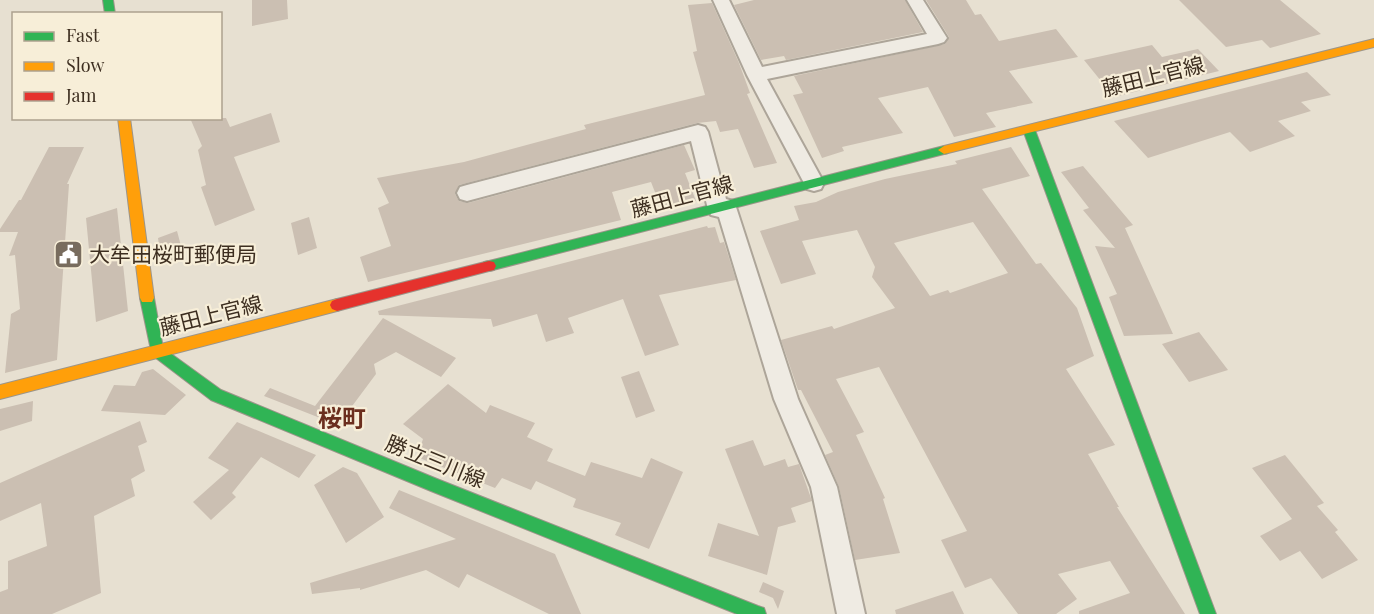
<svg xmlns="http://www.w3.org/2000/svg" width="1374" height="614" viewBox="0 0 1374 614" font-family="'Playfair Display','Noto Sans JP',serif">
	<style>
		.building { fill: #cbbfb2; fill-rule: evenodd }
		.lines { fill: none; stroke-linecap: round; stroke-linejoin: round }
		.street-casing { stroke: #ada599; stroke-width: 4 }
		.fast-casing { stroke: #9c958a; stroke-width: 2 }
		.slow-casing { stroke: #9c958a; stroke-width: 2 }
		.jam-casing { stroke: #9c958a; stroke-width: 2 }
		.street { fill: #efebe3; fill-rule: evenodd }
		.fast { fill: #30b455; fill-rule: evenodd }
		.slow { fill: #ff9f0a; fill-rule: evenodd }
		.jam { fill: #e5322d; fill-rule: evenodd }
		.labels { text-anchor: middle; stroke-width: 4.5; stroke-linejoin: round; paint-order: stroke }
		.street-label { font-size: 21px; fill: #3d2e20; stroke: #f7eed8 }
		.poi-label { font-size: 21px; fill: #3d2e20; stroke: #f7eed8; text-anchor: start }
		.quarter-label { font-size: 24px; font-weight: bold; fill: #6b2e1e; stroke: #f7eed8 }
	</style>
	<rect width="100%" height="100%" fill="#e7e0d1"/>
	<path class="building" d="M252,0H287L288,19L252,26Z
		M754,0H905L923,32L786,60L784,56L761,60L734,5Z
		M926,0H966L975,15L981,14L999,41L1056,29L1078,57L1009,71L1033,103L986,113L996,127L954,137L928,87L878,98L903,133L842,147L844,151L822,158L793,95L803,93L794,76L945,44L949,37Z
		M1179,0H1280L1321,34L1270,48L1262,40L1226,47Z
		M712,3L739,63L750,93L747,94L777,163L754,168L738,129L720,132L716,121L697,123L459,185L455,194L459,201L468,203L684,145L695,170L685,173L696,201L662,210L651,182L612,192L621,220L368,282L360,257L391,246L378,208L389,203L377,178L464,162L586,129L584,125L705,95L693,52L697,51L688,5Z
		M1152,45L1162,57L1198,49L1219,71L1114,97L1084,60Z
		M1307,72L1331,95L1301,102L1311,111L1278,121L1295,136L1250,152L1230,132L1148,158L1114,121Z
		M271,113L280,142L234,157L255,210L215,226L201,187L206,185L198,150L202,146L190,118H226L230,127Z
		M49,147H84L67,184H69L57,360L5,373L11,314L20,309L15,255L9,256L18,232H0V229L19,200H21Z
		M1011,147L1030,176L982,189L1036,264L1041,263L1077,308L1094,356L1066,369L1115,445L1088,454L1119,507H1117L1185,614H1079V611L1130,593L1110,561L1058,574L1077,599L1056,614H1018L991,578L965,588L941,540L967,531L879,367L836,379L864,432L856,435L885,498L883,499L900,553L855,560L839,487L825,455L833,452L801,390H798L781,340L832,326L834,329L895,308L872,277L875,267L857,230L802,241L816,274L781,284L760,231L799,220L794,206L816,202L838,192L885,179L957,164L955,161ZM973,222L1008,273L950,293L948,290L930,296L894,243Z
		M1083,166L1133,225L1125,228L1173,334L1124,336L1109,297L1117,294L1095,246L1115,248L1083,210L1089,208L1061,172Z
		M117,208L128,311L96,322L86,218Z
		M309,217L317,248L298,255L291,223Z
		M707,226L708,228L715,227L720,243L724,242L736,280L659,295L679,345L645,356L623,299L568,318L574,333L546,342L537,314L493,327L491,319L379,315L378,311Z
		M177,231L184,257L162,266L158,238Z
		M383,318L456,358L441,377L396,352L374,364L376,374L338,425L264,396L270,388L315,406Z
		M1199,332L1228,370L1189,382L1162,344Z
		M153,369L186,395L165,415L101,411L114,385L135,386L142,372Z
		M639,371L655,411L636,418L621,377Z
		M448,384L486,413L490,405L535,423L527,437L553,449L547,461L585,476L591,462L642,478L651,458L683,472L649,549L615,535L621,523L573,507L576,499L536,481L531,490L502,478L495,488L417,457L423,439L403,424Z
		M33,401L32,421L0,431V409Z
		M140,421L147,442L138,446L145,471L131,479L135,496L94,516L101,593L52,614H0V592L8,589V561L47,546L41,503L0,521V483Z
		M237,422L316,455L299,478L261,457L232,493L236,497L211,520L193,502L229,470L208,458Z
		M753,440L764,466L785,459L788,467L799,464L812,501L791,508L796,522L778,527L767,575L708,556L718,523L759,536L725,449Z
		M1285,455L1324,503L1317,506L1338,530L1335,532L1358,560L1322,579L1300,551L1280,561L1260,536L1292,519L1252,468Z
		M343,467L357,473L384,517L346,543L314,485Z
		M399,490L555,554L581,614H549L467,574L459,588L426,570L360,590V588L312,594L310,583L456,539L389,508Z
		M763,582L784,591L778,609L773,598L759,592Z
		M953,591L964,614H896L895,610Z"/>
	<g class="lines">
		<defs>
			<path id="street" d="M713,0H729L762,67L927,34L907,0H923L947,38L944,42L938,44L767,79L824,183L821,189L814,191L807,189L804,183L747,75Z
				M698,125L705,127L708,132L726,199L733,201L736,207L798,399L837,487L865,614H837L811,487L774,399L719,217L711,215L708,209L691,141L467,201L460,199L457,193L460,187L467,185Z"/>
			<path id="fast" d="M103,0H113L115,14H105Z
				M1029,126L1035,130L1216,614H1200L1023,130Z
				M944,146L948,147L950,150L948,153L489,271L484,270L482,266L484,262L489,261Z
				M147,292L152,294L154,298L163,348L221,390L437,479L758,606L764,608L766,614H737L431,491L211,400L152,355L140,298L142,294Z"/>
			<path id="slow" d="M1374,39V47L944,154L938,150L944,146Z
				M118,118H130L154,298L152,302H142L140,298Z
				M337,299L342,301L344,305L342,309L337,311L0,399V385Z"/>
			<path id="jam" d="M489,261L494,262L496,266L494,270L489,271L337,311L332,309L330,305L332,301L337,299Z"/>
		</defs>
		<use href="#street" class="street-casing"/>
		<use href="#fast" class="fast-casing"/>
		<use href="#slow" class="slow-casing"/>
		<use href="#jam" class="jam-casing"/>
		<use href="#street" class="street"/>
		<use href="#fast" class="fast"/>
		<use href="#slow" class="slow"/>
		<use href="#jam" class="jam"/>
	</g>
	<defs>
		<symbol id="civic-square" viewBox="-11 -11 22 22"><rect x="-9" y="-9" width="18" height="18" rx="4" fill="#786c5e" stroke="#f7eed8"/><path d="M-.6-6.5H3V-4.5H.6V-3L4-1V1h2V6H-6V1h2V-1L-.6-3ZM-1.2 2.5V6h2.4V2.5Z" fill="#fff"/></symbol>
	</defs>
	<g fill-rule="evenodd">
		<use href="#civic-square" x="52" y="238" width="33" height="33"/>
	</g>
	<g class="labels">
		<g class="street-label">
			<text transform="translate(1153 77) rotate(-14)" y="7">藤田上官線</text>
			<text transform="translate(682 197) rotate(-15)" y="7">藤田上官線</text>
			<text transform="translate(211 316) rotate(-14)" y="7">藤田上官線</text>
			<text transform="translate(435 462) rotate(22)" y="7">勝立三川線</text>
		</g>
		<g class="poi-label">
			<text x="89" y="262">大牟田桜町郵便局</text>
		</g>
		<g class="quarter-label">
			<text x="342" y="427">桜町</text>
		</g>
	</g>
	<rect x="12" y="12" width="210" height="108" fill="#f7eed8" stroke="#ada18e" stroke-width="1.5"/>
	<rect x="24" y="32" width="30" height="9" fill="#30b455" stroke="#ada18e" stroke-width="1.5"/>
	<text x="66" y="42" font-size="18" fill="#3d2e20">Fast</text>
	<rect x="24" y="62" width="30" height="9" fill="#ff9f0a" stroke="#ada18e" stroke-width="1.5"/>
	<text x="66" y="72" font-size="18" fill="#3d2e20">Slow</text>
	<rect x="24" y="92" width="30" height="9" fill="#e5322d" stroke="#ada18e" stroke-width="1.5"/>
	<text x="66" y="102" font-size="18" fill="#3d2e20">Jam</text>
</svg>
